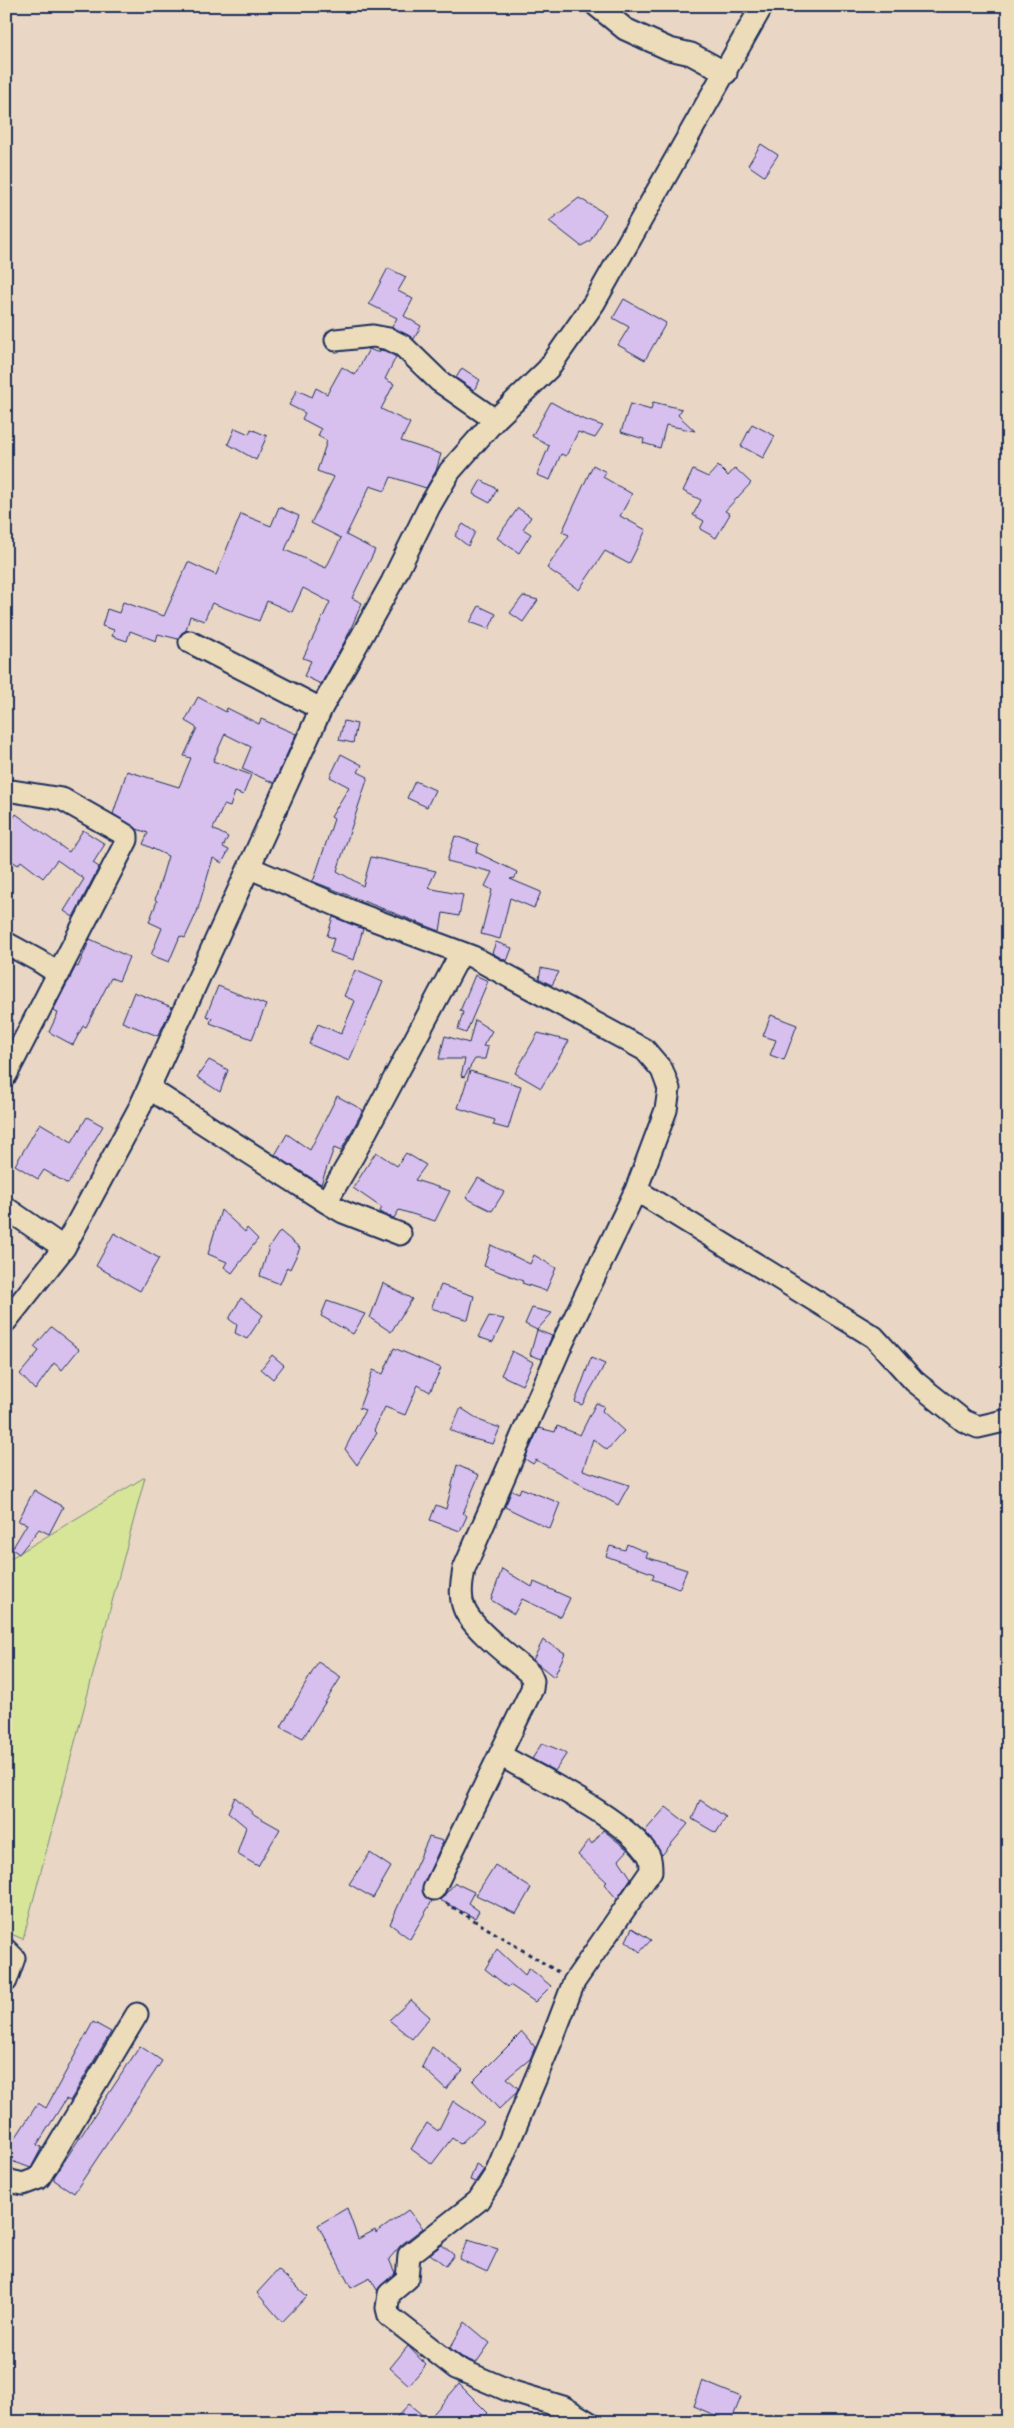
<svg xmlns="http://www.w3.org/2000/svg" width="1014" height="2428" viewBox="0 0 1014 2428" font-family="Caveat,sans-serif">
	<style>
		.green { fill: #d6e598; stroke: #788a7b }
		.building { fill: #d7bfee; stroke: #1b2f5e }
		.lines { fill: none; stroke-linecap: round; stroke-linejoin: round }
		.minor-casing { stroke: #1b2f5e; stroke-width: 25 }
		.path { stroke: #1b2f5e; stroke-width: 3; stroke-dasharray: 4 4; stroke-linecap: butt }
		.minor { stroke: #eddcb9; stroke-width: 21 }
	</style>
	<rect width="100%" height="100%" fill="#e9d6c4"/>
	<filter id="ink" filterUnits="userSpaceOnUse"><feTurbulence type="fractalNoise" baseFrequency=".02" numOctaves="2"/><feDisplacementMap in="SourceGraphic" scale="10" xChannelSelector="R" yChannelSelector="G"/><feConvolveMatrix kernelMatrix="1 2 1 2 8 2 1 2 1" color-interpolation-filters="sRGB"/></filter>
	<g filter="url(#ink)">
		<path class="green" d="M145,1477L23,1939L6,1932V1561Z"/>
		<path class="building" d="M761,144L778,155L764,176L748,165Z
			M579,198L606,214L590,241L581,246L549,221Z
			M388,268L406,277L398,291L413,299L404,316L421,326L414,339L392,327L397,318L369,304Z
			M624,299L666,323L645,360L618,345L629,327L613,318Z
			M369,349L379,353L380,350L385,351L396,357L385,379L394,384L381,409L410,423L401,441L441,454L436,471L426,488L391,477L385,491L370,486L346,535L375,550L352,598L362,603L347,637L321,684L304,676L311,661L303,658L330,602L303,588L292,612L267,601L259,621L212,603L204,621L190,616L186,630L178,639L158,634L156,641L130,631L127,641L112,636L114,630L102,626L107,609L119,613L123,602L164,616L188,562L216,575L241,514L271,526L279,507L299,516L285,550L326,568L341,538L311,523L334,477L317,471L327,441L318,436L321,429L302,419L305,413L289,405L297,390L312,397L316,388L327,394L342,367L355,375Z
			M462,368L480,380L474,390L456,378Z
			M551,402L580,418L603,426L595,438L578,432L566,456L561,454L550,480L537,475L549,446L532,436Z
			M653,402L682,409L678,415L695,431L666,425L660,448L643,443L644,439L621,432L630,404L651,410Z
			M752,424L775,436L763,458L741,446Z
			M235,428L249,434L251,429L267,436L256,460L228,444Z
			M593,465L606,472L603,477L632,494L620,516L646,530L629,564L605,551L579,590L547,568L569,535L562,532Z
			M718,466L728,476L735,468L751,483L725,511L730,514L716,538L700,529L704,521L693,515L701,500L683,491L693,470L708,477Z
			M481,480L497,489L490,503L473,494Z
			M518,508L531,517L523,529L531,534L519,553L497,538Z
			M463,524L475,532L468,546L455,536Z
			M523,596L538,600L523,622L510,613Z
			M479,606L496,614L489,629L470,622Z
			M198,697L226,712L227,708L259,724L261,719L296,734L274,783L242,769L251,747L225,734L213,761L251,775L243,795L235,792L230,807L224,805L213,829L228,837L223,847L229,850L222,863L213,858L197,912L185,938L180,936L169,962L151,955L162,928L149,922L157,901L155,900L168,856L143,844L148,833L137,829L113,814L127,771L179,787L191,758L184,756L197,728L185,721Z
			M344,721L357,724L353,743L339,740Z
			M341,754L362,765L358,772L368,777L337,871L363,886L371,857L436,871L428,888L463,895L459,916L443,913L440,931L312,881L314,879L334,819L331,817L349,787L330,777Z
			M415,781L435,790L427,807L407,798Z
			M16,814L69,852L83,830L105,844L93,863L99,867L73,917L64,911L84,879L57,860L43,878L21,861L18,865L6,857V829Z
			M455,836L479,844L476,852L517,872L515,878L510,879L541,892L534,908L510,898L500,939L481,934L492,890L485,886L492,872L447,861Z
			M333,917L363,929L354,960L330,952L334,938L327,936Z
			M90,939L129,957L119,981L111,978L86,1027L83,1026L73,1045L49,1032L58,1013L53,1011L76,966L78,967Z
			M496,942L512,948L507,961L492,953Z
			M541,968L559,972L552,985L539,979Z
			M355,970L383,982L349,1061L309,1044L318,1024L341,1034L355,1001L344,996Z
			M475,975L488,981L466,1033L458,1030L463,1012L460,1011Z
			M218,986L266,1005L252,1039L210,1023L212,1018L206,1016Z
			M134,992L172,1007L158,1036L122,1022Z
			M771,1015L797,1025L784,1060L770,1055L776,1040L763,1036Z
			M475,1020L492,1031L483,1046L488,1047L485,1059H475L464,1077L461,1076L465,1059H439L445,1036L469,1043Z
			M538,1033L569,1041L541,1088L515,1073Z
			M209,1060L228,1070L220,1092L197,1077Z
			M470,1071L521,1086L508,1129L493,1125L495,1120L458,1108Z
			M337,1096L363,1110L341,1151L334,1148L321,1184L275,1155L287,1134L310,1150Z
			M87,1117L103,1126L68,1184L44,1170L38,1179L15,1165L40,1123L72,1142Z
			M376,1152L397,1166L406,1153L426,1165L415,1180L450,1191L435,1221L399,1210L394,1218L379,1212L382,1208L353,1188Z
			M478,1178L504,1192L492,1211L466,1198Z
			M221,1210L245,1232L247,1228L258,1239L232,1273L224,1267L227,1262L208,1254Z
			M280,1231L300,1248L290,1269L287,1267L280,1284L260,1276L269,1247Z
			M114,1233L159,1258L140,1291L96,1266Z
			M491,1245L530,1264L534,1255L556,1268L546,1291L522,1283L523,1281L484,1266Z
			M383,1283L412,1299L391,1332L370,1318Z
			M441,1285L474,1296L468,1320L431,1308Z
			M241,1298L263,1315L247,1339L235,1333L237,1325L229,1319Z
			M327,1301L365,1314L353,1334L321,1316Z
			M532,1308L552,1313L537,1330L525,1324Z
			M489,1316L504,1319L493,1342L478,1337Z
			M51,1327L79,1349L62,1370L54,1363L35,1390L20,1374L39,1351L34,1347Z
			M537,1330L552,1336L542,1359L530,1355Z
			M394,1348L441,1368L430,1392L418,1385L405,1415L385,1407L374,1430L377,1433L357,1465L345,1449L365,1410L359,1408L373,1370L383,1374Z
			M512,1351L533,1362L522,1385L501,1375Z
			M272,1355L284,1365L273,1379L261,1369Z
			M591,1358L605,1364L582,1405L575,1402Z
			M596,1403L604,1406L602,1411L624,1431L607,1450L593,1439L583,1470L629,1485L618,1505L536,1460L533,1464L525,1459L539,1428L555,1432L557,1426L580,1435Z
			M461,1408L481,1421L500,1428L493,1444L469,1438L450,1430Z
			M457,1465L479,1475L463,1513L467,1516L460,1531L430,1520L436,1505L446,1509Z
			M521,1488L560,1503L550,1529L505,1507L512,1490L519,1493Z
			M34,1490L63,1507L49,1534L39,1529L19,1554L12,1549L27,1524L18,1521Z
			M627,1544L648,1553L646,1557L687,1570L679,1589L652,1579L654,1574L606,1556L610,1546L625,1550Z
			M502,1569L532,1587L534,1582L570,1598L561,1617L522,1599L514,1614L491,1600Z
			M543,1640L565,1653L554,1677L533,1660Z
			M318,1662L341,1677L303,1738L281,1727Z
			M542,1743L567,1753L555,1771L532,1759Z
			M235,1797L255,1815L280,1829L258,1866L237,1854L246,1827L228,1812Z
			M700,1800L726,1817L716,1833L692,1819Z
			M666,1807L688,1824L662,1855L645,1831Z
			M603,1830L628,1850L619,1860L631,1878L617,1899L604,1884L607,1882L578,1855L589,1840L592,1844Z
			M429,1837L443,1841L422,1889L424,1896L432,1901L410,1939L390,1924Z
			M370,1853L391,1867L373,1898L349,1884Z
			M495,1865L531,1888L516,1914L476,1895Z
			M455,1883L474,1892L468,1903L479,1911L475,1918L440,1900Z
			M632,1928L651,1940L640,1952L626,1941Z
			M497,1949L525,1975L529,1968L551,1986L535,2002L510,1985L508,1987L485,1969Z
			M411,2000L430,2017L412,2039L389,2020Z
			M93,2022L111,2032L70,2101L66,2099L37,2145L42,2147L31,2168L6,2159V2133L16,2137L38,2103L46,2108Z
			M522,2032L535,2047L530,2059L507,2078L518,2088L516,2093L499,2109L473,2081Z
			M140,2046L162,2061L74,2193L54,2180V2177Z
			M432,2047L463,2070L446,2089L422,2067Z
			M453,2101L484,2122L460,2144L452,2138L432,2164L411,2149L427,2123L438,2131Z
			M476,2164L484,2169L475,2182L470,2180Z
			M347,2208L358,2239L375,2230L376,2233L408,2210L423,2228L401,2245L389,2259L395,2273L377,2290L370,2278L351,2288L318,2225Z
			M468,2240L498,2249L487,2272L459,2259Z
			M442,2245L454,2255L446,2266L430,2254Z
			M278,2270L307,2296L282,2322L257,2293Z
			M465,2322L490,2343L476,2363L462,2357L450,2348Z
			M408,2346L426,2365L409,2385L390,2368Z
			M702,2381L741,2397L731,2422L693,2406Z
			M459,2384L488,2413L480,2422H392L409,2404L428,2420Z"/>
		<g class="lines">
			<defs>
				<path id="minor" d="M597,6L625,29L669,49L691,54L726,73
					M336,340L373,336L389,339L403,346L439,381L495,420
					M190,642L321,709
					M6,790L62,799L122,833L127,836V840L6,1075
					M250,868L353,912L473,957L645,1050L662,1070L669,1089L666,1110L636,1190L561,1346L464,1569C462,1582 459,1595 464,1608C471,1628 513,1659 530,1674L533,1681L532,1689L434,1889
					M6,943L39,961L59,974
					M150,1089L326,1202L343,1212L400,1234
					M636,1190L874,1337L914,1381L964,1421L978,1427L1008,1420
					M326,1202L353,1156L461,953
					M6,1208L64,1248
					M6,1321L64,1248L140,1107L321,709L392,582L429,507L450,471L495,420L548,369L594,303L762,6
					M500,1755C538,1777 629,1821 649,1856C651,1860 651,1866 651,1871L574,1982L551,2042L495,2175L478,2201L409,2255L407,2279L389,2294L387,2308L389,2316L456,2368L510,2391L563,2407L588,2422
					M6,1950L14,1958L6,1981
					M6,2180L23,2184L39,2178L137,2014"/>
			</defs>
			<use href="#minor" class="minor-casing"/>
			<path class="path" d="M446,1903L558,1972"/>
			<use href="#minor" class="minor"/>
		</g>
	</g>
	<rect width="1014" height="2428" fill="none" stroke="#eddcb9" stroke-width="25"/>
	<rect x="12" y="12" width="989" height="2403" fill="none" stroke="#1b2f5e" stroke-width="2" filter="url(#ink)"/>
</svg>
